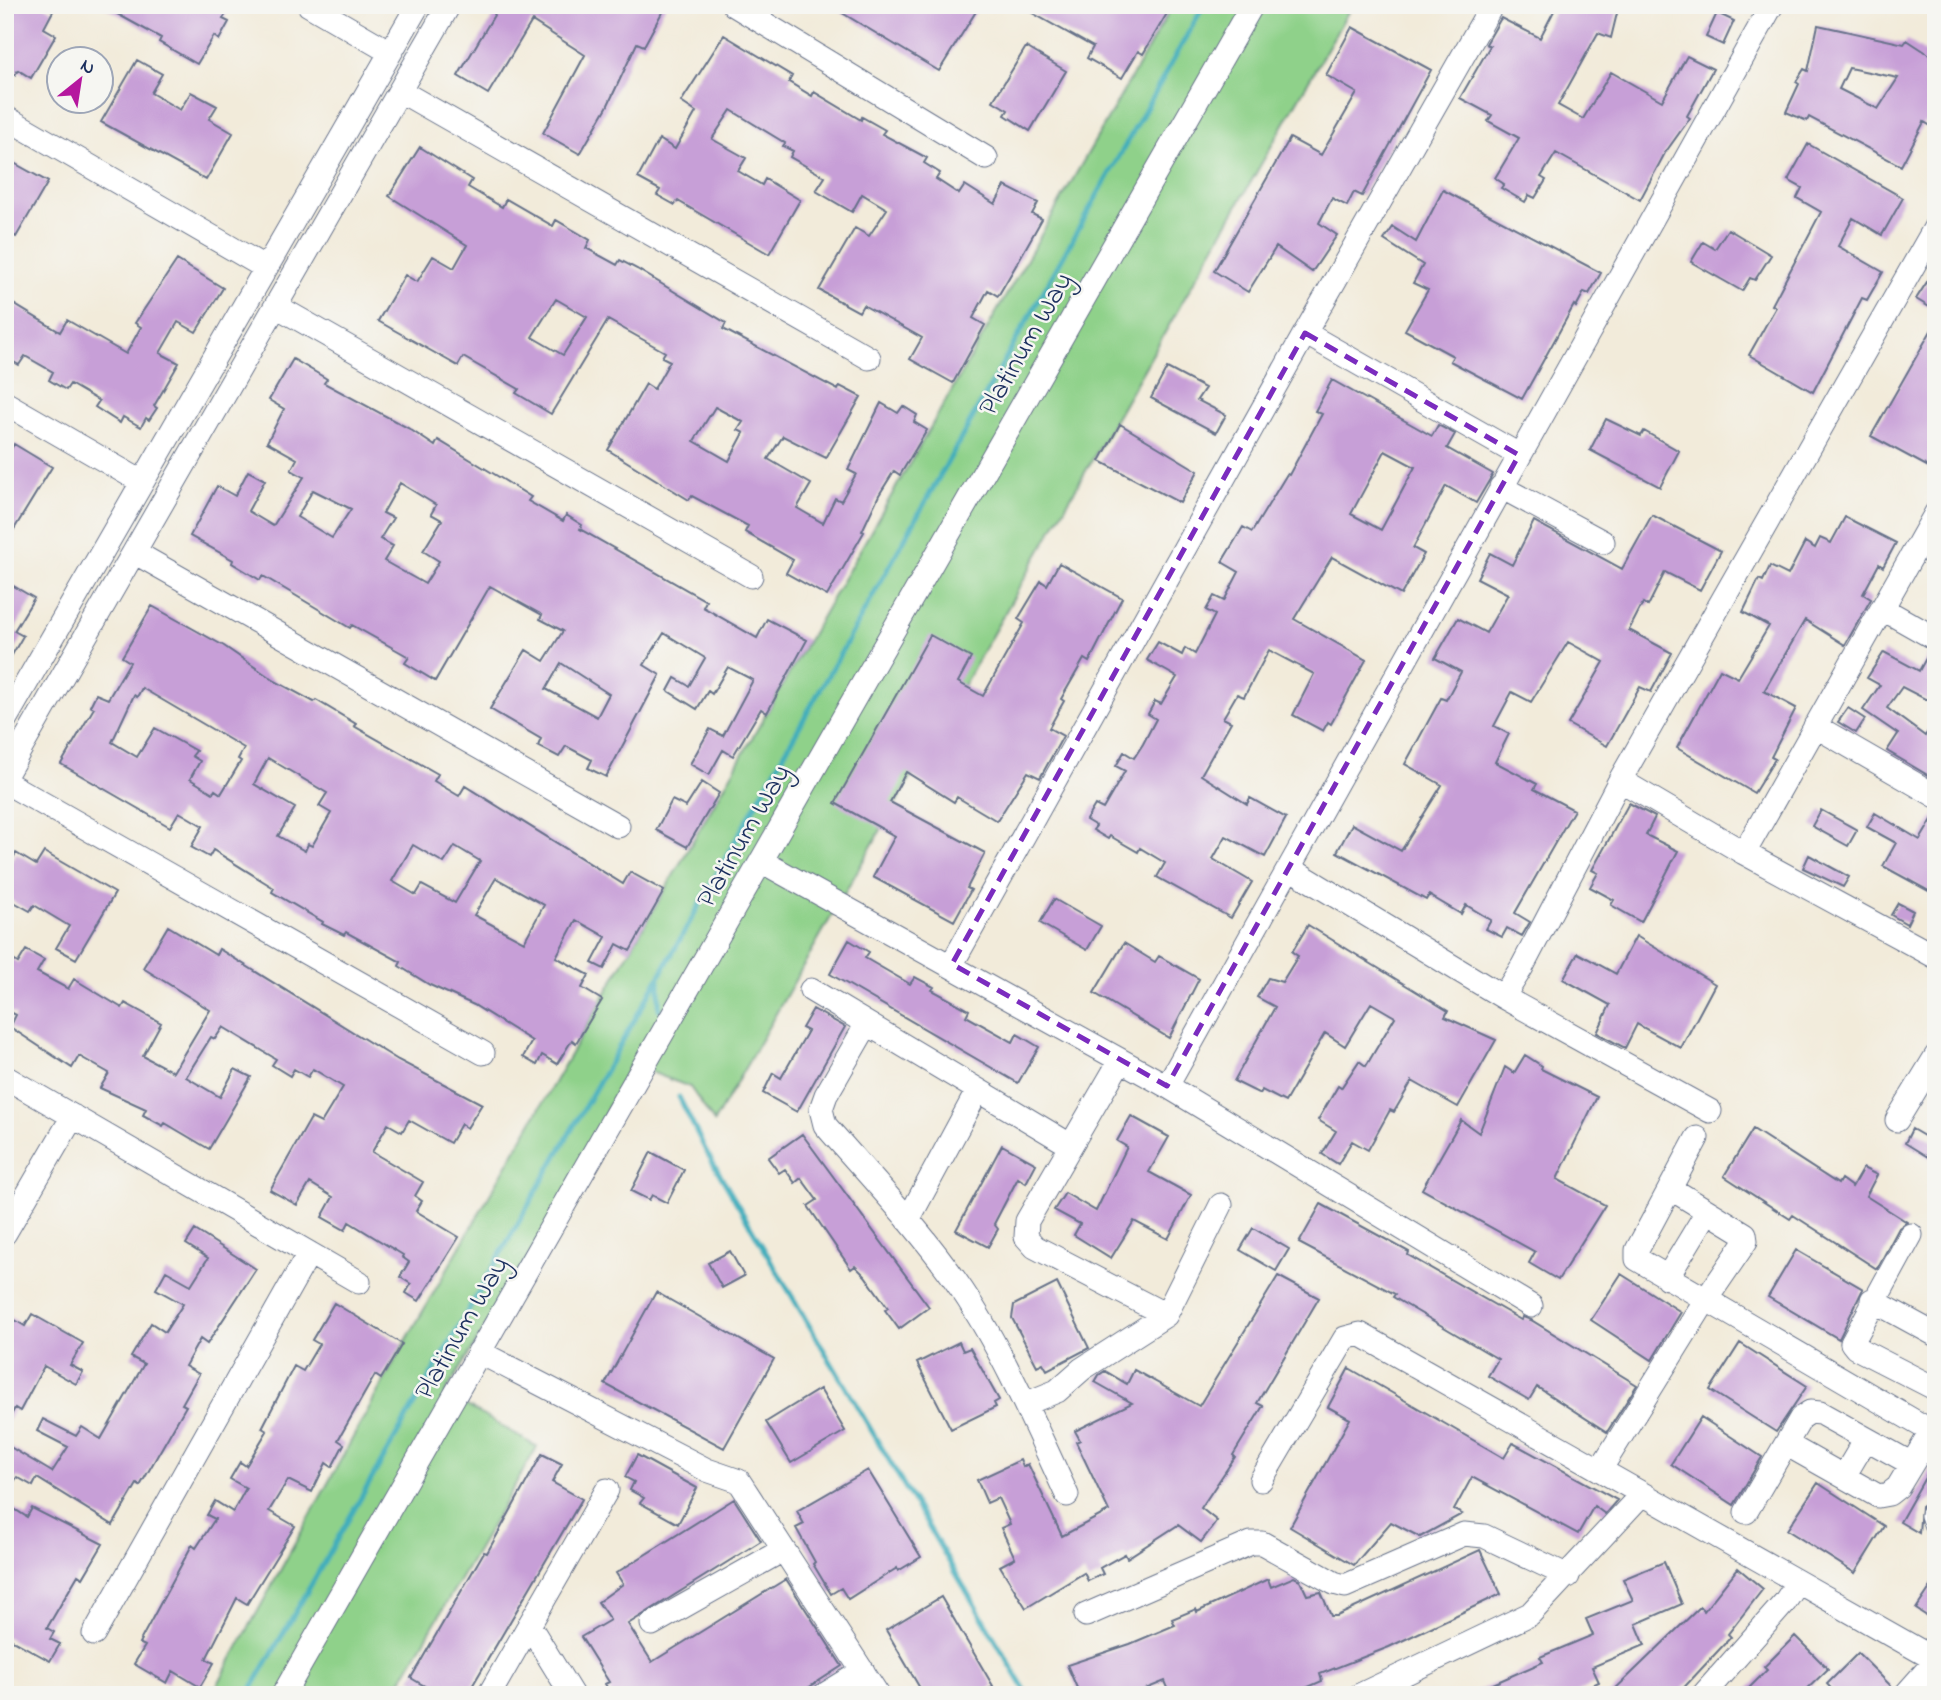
<svg xmlns="http://www.w3.org/2000/svg" width="1941" height="1700" viewBox="0 0 1941 1700" font-family="'Indie Flower',sans-serif">
	<style>
		.green { fill: #8fd18a; stroke: #558074; stroke-width: 2 }
		.lines { fill: none; stroke-linecap: round; stroke-linejoin: round }
		.stream { stroke: #3fadbc; stroke-width: 5 }
		.building { fill: #c79fd7; fill-rule: evenodd }
		.minor-casing { stroke: #667189; stroke-width: 25 }
		.minor { stroke: #fff; stroke-width: 23 }
		.marked { fill: none; stroke: #7b2cbf; stroke-width: 5; stroke-dasharray: 14 9; stroke-linejoin: round }
		.labels { text-anchor: middle; stroke-width: 5; stroke-linejoin: round; paint-order: stroke }
		.street-label { font-size: 28px; fill: #1b2f5e; stroke: #f6f6f2 }
	</style>
	<rect width="100%" height="100%" fill="#f6f6f2"/>
	<filter id="ink" filterUnits="userSpaceOnUse"><feTurbulence type="fractalNoise" baseFrequency=".0143" numOctaves="2"/><feDisplacementMap in="SourceGraphic" scale="14" xChannelSelector="R" yChannelSelector="G"/><feConvolveMatrix kernelMatrix="1 2 1 2 8 2 1 2 1" color-interpolation-filters="sRGB"/></filter>
	<filter id="wash" filterUnits="userSpaceOnUse"><feTurbulence type="fractalNoise" baseFrequency=".00686" numOctaves="4" result="noise"/><feDisplacementMap in="SourceGraphic" scale="28" xChannelSelector="R" yChannelSelector="G"/><feGaussianBlur stdDeviation="1.57" result="paint"/><feColorMatrix in="noise" values="0 0 0 0 0 0 0 0 0 0 0 0 0 0 0 0 0 1.4 0 .05"/><feComposite in="paint" operator="in"/></filter>
	<g filter="url(#wash)">
		<rect width="100%" height="100%" fill="#f2ebda"/>
		<path class="green" d="M1173,5H1352L714,1122L690,1087L630,1064L552,1219L445,1393L537,1447L393,1695H212L403,1346Z"/>
		<g class="lines">
			<path class="stream" d="M659,1009V980
				M679,1097L706,1151L1028,1695
				M248,1695L659,977L1204,5"/>
		</g>
		<g id="blocks">
			<path class="building" d="M16,5H43L53,11L44,28L56,35L31,78L18,70L15,75L5,69V24Z
				M101,5H231L223,19L229,22L219,40L214,36L197,64L159,42L161,38Z
				M500,5H538L554,14L559,5H666L644,46L637,43L607,107L580,154L543,133L585,55L532,21L488,94L458,76Z
				M829,5H980L939,71Z
				M1018,5H1172L1143,54L1138,51L1122,78L1087,58L1093,47Z
				M1557,5H1619L1611,38L1598,33L1558,105L1583,119L1611,72L1662,101L1687,56L1713,69L1687,116L1690,118L1665,153L1640,200L1556,153L1541,177L1546,180L1535,198L1529,195L1525,202L1501,188L1504,184L1495,178L1519,138L1488,121L1492,115L1460,98L1490,46L1486,44L1501,18L1540,38Z
				M1717,13L1734,21L1723,45L1706,37Z
				M1818,25L1904,44L1907,40L1936,59V129L1924,122L1901,166L1809,117L1807,121L1786,112L1799,84L1796,82L1804,69L1808,71ZM1849,68L1898,78L1878,109L1839,89Z
				M1352,27L1431,70L1362,196L1354,192L1347,206L1332,198L1319,223L1337,235L1312,272L1276,247L1248,292L1214,271L1290,138L1321,155L1357,93L1326,75Z
				M724,35L792,76L789,82L812,96L814,92L861,120L862,117L885,130L882,134L927,158L924,163L940,173L936,179L959,194L965,185L995,204L1005,186L1038,203L1032,214L1042,219L1015,267L998,296L988,290L973,318L985,325L953,383L910,359L922,338L863,305L859,312L819,290L855,228L869,236L887,209L862,194L852,212L816,191L825,177L790,157L793,151L783,146L785,143L731,110L712,139L746,158L738,171L762,185L765,179L800,200L769,254L678,201L675,205L657,195L660,190L638,178L659,139L675,149L696,112L681,102Z
				M1026,47L1066,71L1030,131L1005,115L1008,110L993,101Z
				M137,60L162,74L151,93L180,110L191,92L217,106L209,119L233,133L206,180L101,122Z
				M1808,144L1903,198L1882,235L1853,218L1838,246L1883,272L1867,300L1862,298L1813,392L1749,355L1776,307L1772,305L1821,212L1797,198L1802,188L1788,180Z
				M420,147L472,180L468,187L502,207L506,199L553,226L556,220L590,240L586,248L617,265L620,260L637,269L726,323L723,329L838,390L840,386L861,397L826,458L783,436L768,459L811,484L797,508L823,523L835,498L841,501L856,474L848,470L881,403L898,413L903,406L917,415L914,422L927,430L900,475L894,471L879,495L862,531L864,532L827,596L786,573L793,560L745,532L748,526L692,496L689,500L608,450L646,384L654,389L670,361L662,357L665,352L608,320L551,414L516,393L519,389L463,357L458,366L378,321L405,275L417,282L433,256L454,268L467,245L389,196ZM556,299L587,317L563,355L532,337ZM715,407L743,422L738,430L744,433L729,461L694,441Z
				M5,158L48,182L16,237L5,231Z
				M1443,190L1601,273L1589,294L1584,292L1576,307L1574,305L1522,399L1450,361L1453,356L1405,330L1428,290L1413,283L1423,265L1384,240L1393,227L1416,242Z
				M1728,229L1771,255L1755,280L1750,278L1742,291L1691,262L1703,242L1715,249Z
				M177,260L223,288L196,332L178,322L160,353L179,363L154,406L157,408L149,420L146,418L141,427L123,417L120,423L95,407L99,401L70,384L66,390L49,380L53,372L25,356L19,365L5,357V311L10,302L60,332L67,320L126,354L141,327L135,323Z
				M1936,268V311L1916,299Z
				M1936,322V471L1871,436Z
				M293,359L327,379L324,383L408,428L435,446L438,440L499,477L531,497L528,501L563,521L566,515L582,525L580,529L706,601L703,607L757,638L767,619L807,640L767,713L761,709L733,756L723,750L709,775L690,764L710,729L723,736L753,680L728,667L712,694L708,691L697,709L668,691L675,678L689,686L705,658L664,633L644,665L660,675L606,777L588,768L592,760L566,746L559,757L538,746L541,739L490,709L526,650L544,661L563,631L540,619L542,615L490,586L435,681L405,663L409,657L352,625L350,628L263,576L260,580L232,563L233,560L190,536L217,486L235,496L248,471L265,480L248,511L273,526L304,477L291,470L297,459L267,442L284,409L269,400ZM400,483L436,505L431,514L442,520L423,551L439,561L425,584L384,561L393,546L380,539L393,518L383,513ZM313,490L351,509L332,538L297,517ZM561,663L609,694L597,717L546,689Z
				M1167,368L1205,388L1197,400L1226,415L1216,433L1151,398Z
				M1332,380L1432,436L1438,425L1455,434L1447,448L1493,474L1476,503L1446,486L1413,548L1424,554L1401,595L1332,557L1294,619L1366,660L1331,724L1328,722L1323,731L1293,715L1314,674L1269,650L1244,697L1237,694L1223,718L1231,722L1201,775L1247,804L1250,798L1286,818L1265,857L1226,836L1213,859L1252,882L1231,918L1157,877L1165,863L1140,848L1138,852L1110,836L1108,839L1093,830L1096,826L1086,820L1095,805L1103,809L1125,771L1116,766L1124,752L1134,758L1143,744L1156,719L1148,714L1155,701L1161,704L1177,677L1147,660L1158,642L1182,655L1185,648L1195,654L1215,615L1206,610L1214,596L1224,601L1239,572L1222,562L1243,527L1252,532L1287,474L1289,475L1322,414L1315,411ZM1385,451L1415,467L1381,530L1351,514Z
				M1606,419L1641,436L1644,431L1679,451L1660,487L1590,450Z
				M1120,424L1198,471L1180,503L1100,461Z
				M14,444L52,467L5,544V459Z
				M1652,515L1721,551L1700,590L1665,572L1648,606L1643,603L1629,630L1672,653L1651,692L1640,687L1607,746L1568,724L1604,662L1568,642L1531,702L1512,692L1494,726L1509,734L1495,762L1537,784L1534,789L1574,810L1515,913L1530,922L1522,936L1507,928L1502,937L1486,929L1491,920L1466,905L1461,914L1429,895L1426,900L1337,852L1352,824L1401,851L1442,785L1405,764L1441,698L1446,700L1461,672L1435,658L1458,618L1486,633L1508,594L1477,578L1490,553L1512,565L1534,521L1622,569Z
				M1845,517L1896,543L1883,567L1879,564L1863,594L1871,599L1845,645L1805,620L1764,691L1796,708L1771,757L1775,759L1754,793L1677,748L1720,669L1738,678L1769,626L1743,612L1759,579L1763,581L1770,566L1788,575L1805,542L1815,548L1820,538L1831,543Z
				M1059,563L1122,598L1089,662L1084,659L1061,699L1064,701L1049,728L1063,736L1040,778L1028,772L997,821L957,797L954,802L906,772L890,802L985,853L967,888L971,890L954,921L873,877L895,836L835,803L930,635L971,658L958,682L983,696L1024,623L1018,619L1041,581L1047,585Z
				M5,581L34,598L14,631L23,636L5,667Z
				M152,606L224,646L275,681L314,702L316,700L356,724L354,726L438,774L434,781L459,796L465,786L623,884L630,872L664,891L630,951L617,944L604,969L592,963L606,937L576,920L556,957L589,975L582,988L602,1000L576,1043L572,1040L557,1064L542,1055L537,1065L523,1057L532,1041L474,1005L430,985L399,966L401,962L346,932L344,935L322,924L323,922L272,892L274,888L213,850L209,857L191,847L203,826L179,812L170,827L61,764L94,708L90,706L96,694L108,699L130,662L122,657ZM142,688L244,748L238,759L241,761L221,794L215,790L213,793L190,779L200,761L192,756L196,751L155,728L137,757L112,742L134,695L137,697ZM268,758L327,793L319,806L331,813L312,846L308,844L305,851L278,836L295,808L254,784ZM413,845L444,863L455,846L480,861L455,903L422,885L416,895L392,881ZM496,878L544,905L524,942L474,915Z
				M1930,651L1936,653V684L1927,700L1902,687L1887,708L1925,736L1936,719V780L1887,751L1898,734L1863,710L1880,685L1867,678L1884,652L1919,671Z
				M1848,708L1865,719L1856,733L1838,722Z
				M702,782L719,793L687,847L656,830L672,800L686,807Z
				M1629,803L1655,817L1646,835L1678,851L1641,922L1611,905L1614,900L1590,887L1598,873L1592,870Z
				M1821,810L1857,830L1848,846L1812,826Z
				M1875,813L1920,840L1936,813V895L1883,866L1896,843L1867,827Z
				M44,852L115,893L76,959L56,948L69,926L34,905L30,911L5,897V871L16,853L36,865Z
				M1809,855L1849,877L1843,887L1803,868Z
				M1054,899L1101,926L1087,950L1040,923Z
				M1898,903L1913,911L1907,924L1891,915Z
				M1308,925L1448,1011L1445,1017L1496,1040L1458,1107L1412,1081L1394,1112L1390,1110L1368,1150L1352,1141L1338,1164L1322,1154L1336,1131L1318,1120L1338,1086L1341,1088L1359,1061L1366,1066L1395,1017L1371,1003L1345,1046L1325,1033L1285,1102L1262,1090L1260,1094L1234,1081L1275,1007L1257,997L1268,978L1282,982L1298,956L1292,952Z
				M168,926L216,955L219,949L398,1060L482,1104L467,1128L461,1124L450,1143L409,1120L402,1132L388,1124L372,1152L423,1182L415,1196L422,1201L416,1211L459,1237L419,1301L406,1293L411,1284L400,1277L409,1262L402,1257L403,1255L349,1222L345,1230L322,1217L333,1197L310,1183L297,1205L270,1190L311,1118L321,1123L343,1087L313,1069L308,1077L294,1069L290,1076L272,1065L276,1059L223,1027L215,1039L211,1037L186,1077L220,1097L235,1069L251,1077L209,1149L165,1123L163,1126L143,1115L146,1109L100,1088L109,1073L79,1056L72,1068L10,1027L16,1015L5,1009V955L18,963L26,950L44,960L37,972L68,989L74,979L122,1008L125,1003L161,1023L143,1056L173,1072L210,1010L143,968Z
				M1636,936L1715,984L1681,1048L1637,1024L1625,1048L1597,1033L1610,1005L1563,979L1578,953L1616,974Z
				M849,940L869,952L865,958L910,984L915,977L934,987L932,990L969,1010L966,1016L1013,1042L1017,1034L1039,1047L1018,1083L830,974Z
				M1124,943L1155,962L1159,956L1199,979L1169,1038L1094,993Z
				M813,1009L845,1027L797,1112L763,1093L773,1073L781,1078L808,1031L802,1028Z
				M1525,1055L1542,1066L1541,1069L1597,1097L1557,1179L1605,1205L1558,1280L1529,1263L1535,1252L1422,1189L1461,1120L1479,1133L1505,1067L1514,1073Z
				M1131,1116L1169,1137L1149,1172L1191,1195L1168,1239L1134,1221L1111,1258L1074,1235L1080,1224L1054,1210L1065,1193L1096,1211L1127,1147L1117,1141Z
				M1753,1129L1838,1184L1841,1179L1852,1187L1863,1168L1877,1175L1866,1196L1907,1222L1899,1228L1877,1269L1793,1215L1790,1219L1724,1176Z
				M1912,1129L1936,1143V1162L1905,1143Z
				M802,1134L929,1307L899,1329L885,1310L888,1308L865,1276L855,1266L851,1269L808,1206L817,1200L801,1178L795,1183L785,1169L779,1173L768,1158Z
				M1002,1145L1036,1164L1026,1183L1018,1178L994,1224L998,1229L988,1247L956,1230Z
				M651,1152L684,1170L667,1203L652,1195L649,1200L631,1191Z
				M1321,1204L1409,1252L1408,1255L1521,1320L1523,1317L1531,1320L1637,1385L1607,1432L1537,1387L1529,1400L1488,1376L1498,1359L1393,1297L1395,1294L1299,1243Z
				M1253,1228L1289,1249L1276,1271L1240,1250Z
				M195,1230L256,1269L207,1344L200,1339L185,1366L199,1374L182,1404L186,1406L140,1486L137,1484L113,1525L37,1478L33,1486L17,1477L5,1496V1444L52,1472L68,1447L37,1431L43,1419L76,1436L82,1427L101,1439L144,1364L131,1357L151,1323L165,1332L183,1304L156,1289L166,1271L191,1285L208,1258L186,1244Z
				M1796,1250L1863,1289L1839,1339L1768,1297Z
				M730,1251L744,1276L722,1288L708,1263Z
				M1621,1274L1681,1312L1652,1360L1591,1320Z
				M1278,1276L1319,1298L1257,1403L1263,1406L1233,1455L1235,1457L1201,1508L1217,1521L1201,1542L1178,1525L1127,1558L1125,1554L1100,1568L1103,1574L1088,1581L1084,1573L1026,1608L1000,1566L1015,1558L1001,1528L1010,1524L998,1498L987,1503L977,1480L1020,1460L1023,1467L1028,1464L1062,1536L1109,1511L1076,1442L1080,1440L1075,1431L1132,1403L1095,1382L1099,1375L1105,1371L1127,1384L1134,1370L1199,1406Z
				M1057,1283L1089,1348L1047,1370L1043,1363L1037,1366L1012,1318L1014,1305Z
				M656,1292L774,1359L724,1448L605,1384Z
				M334,1303L402,1344L381,1379L375,1375L338,1440L344,1444L332,1467L326,1463L312,1492L288,1480L269,1511L295,1526L247,1604L237,1598L206,1659L214,1663L200,1687L173,1671L167,1683L134,1664L145,1646L139,1643L192,1545L196,1548L215,1519L207,1515L215,1501L233,1512L246,1488L230,1479L240,1462L246,1466L267,1431L262,1428L294,1366L303,1371L319,1344L312,1340Z
				M32,1314L83,1343L70,1365L83,1372L76,1384L44,1366L20,1411L15,1408L5,1426V1325L10,1317L25,1326Z
				M959,1342L963,1351L970,1348L999,1400L994,1403L996,1407L951,1429L917,1363Z
				M1740,1343L1807,1386L1776,1432L1710,1390Z
				M1349,1368L1504,1458L1513,1443L1617,1500L1605,1514L1594,1506L1578,1534L1472,1477L1454,1510L1462,1514L1420,1537L1391,1522L1354,1565L1290,1527L1350,1419L1328,1407Z
				M820,1389L845,1431L791,1463L766,1422Z
				M1701,1417L1762,1457L1734,1505L1671,1464Z
				M542,1454L562,1464L552,1482L582,1499L467,1695H422L426,1687L411,1678L484,1552L487,1553Z
				M637,1455L697,1488L678,1524L640,1503L644,1498L630,1490L634,1482L625,1477Z
				M1936,1458V1496L1921,1507L1919,1533L1900,1522Z
				M868,1470L921,1557L898,1571L897,1568L848,1599L841,1588L831,1594L813,1564L815,1562L796,1528L804,1524L797,1511Z
				M1818,1483L1884,1526L1855,1573L1787,1530Z
				M734,1499L761,1541L628,1624L652,1662L786,1579L842,1666L797,1695H612L605,1684L609,1682L581,1637L610,1620L598,1602L623,1584L616,1573Z
				M5,1503L27,1517L32,1508L103,1544L83,1578L78,1575L47,1628L54,1632L50,1639L60,1644L50,1661L5,1636Z
				M1480,1550L1501,1594L1389,1647L1320,1674L1322,1681L1290,1695H1171L1165,1681L1131,1695H1080L1067,1665L1130,1644L1175,1625L1172,1619L1196,1609L1197,1612L1268,1579L1271,1587L1294,1577L1300,1580L1307,1595L1321,1592L1331,1616H1337Z
				M1664,1562L1682,1604L1636,1624L1645,1645L1592,1667L1599,1682L1570,1695H1468L1543,1662L1540,1657L1593,1635L1586,1619L1633,1600L1623,1579Z
				M1738,1568L1763,1589L1728,1634L1731,1637L1677,1695H1609L1700,1607L1704,1611Z
				M1936,1579V1622L1916,1609Z
				M941,1597L993,1686L980,1695H924L886,1630Z
				M1795,1636L1828,1669L1801,1695H1742L1767,1670L1764,1667Z
				M1858,1653L1891,1686L1882,1695H1837L1827,1684Z"/>
		</g>
	</g>
	<g filter="url(#ink)">
		<use href="#blocks" fill-opacity="0" stroke="#667189" stroke-width="2"/>
		<g class="lines">
			<defs>
				<path id="minor" d="M309,5L390,52
					M734,5L986,158
					M400,91L869,358
					M5,117L266,268
					M276,306L751,576
					M1305,333L1519,455
					M5,403L142,482
					M1501,487L1603,542
					M134,552L618,826
					M1883,609L1936,639
					M5,720L418,5
					M1815,726L1936,796
					M5,776L449,5
					M1620,780L1936,226
					M5,782L483,1053
					M1744,853L1936,513
					M761,861L1167,1086L1531,1306
					M1291,869L1503,997L1522,967L1620,780L1744,853L1936,957
					M952,964L1305,333L1492,5
					M811,990L1070,1145
					M1503,997L1710,1111
					M867,1024L826,1095L821,1109L825,1125C872,1179 922,1231 962,1290C1003,1351 1036,1428 1067,1495
					M1120,1061L1027,1221L1026,1237L1035,1247L1166,1315
					M5,1077L359,1282
					M1167,1086L1772,5
					M1897,1120L1936,1056
					M1697,1138L1637,1250V1259L1936,1434
					M908,1220L978,1090
					M5,1233L73,1116
					M1911,1235L1852,1343L1856,1348L1936,1389
					M1667,1278L1707,1212
					M1872,1300L1936,1335
					M479,1352L707,1470L739,1481L878,1695
					M1025,1404L1057,1391L1082,1369L1166,1315L1221,1205
					M1786,1444L1878,1496L1889,1494L1898,1487L1936,1424
					M1600,1470L1705,1301L1746,1241L1745,1234L1670,1188
					M1844,1476L1866,1439
					M1261,1480L1345,1338L1360,1334L1936,1660
					M1936,1510L1932,1515L1936,1526
					M1746,1512L1801,1418L1810,1412L1820,1413L1912,1464
					M1086,1615L1251,1543H1262L1334,1583L1345,1586L1464,1534L1484,1536L1568,1576
					M652,1624L783,1550
					M529,1625L572,1695
					M94,1634L309,1253
					M283,1695L1252,5
					M489,1695L607,1490
					M824,1695L863,1671
					M1360,1695L1530,1614L1642,1494
					M1703,1695L1785,1602L1798,1582
					M1905,1695L1936,1660"/>
			</defs>
			<use href="#minor" class="minor-casing"/>
			<use href="#minor" class="minor"/>
		</g>
	</g>
	<path class="marked" d="M1305,333L1519,455L1167,1086L952,964Z"/>
	<g class="labels">
		<g class="street-label">
			<text transform="translate(1024 343) rotate(-60)" y="10">Platinum Way</text>
			<text transform="translate(742 835) rotate(-60)" y="10">Platinum Way</text>
			<text transform="translate(460 1327) rotate(-60)" y="10">Platinum Way</text>
		</g>
	</g>
	<rect width="1941" height="1700" fill="none" stroke="#f6f6f2" stroke-width="28"/>
	<g transform="translate(80 80) rotate(30)"><circle r="33" fill="#f6f6f2" stroke="#9ea6b7" stroke-width="2"/>
	<path d="M0-5L12 26L0 18L-12 26Z" fill="#b5179e"/>
	<text y="-10" font-size="19" font-weight="bold" text-anchor="middle" fill="#1b2f5e">N</text>
	</g>
</svg>
